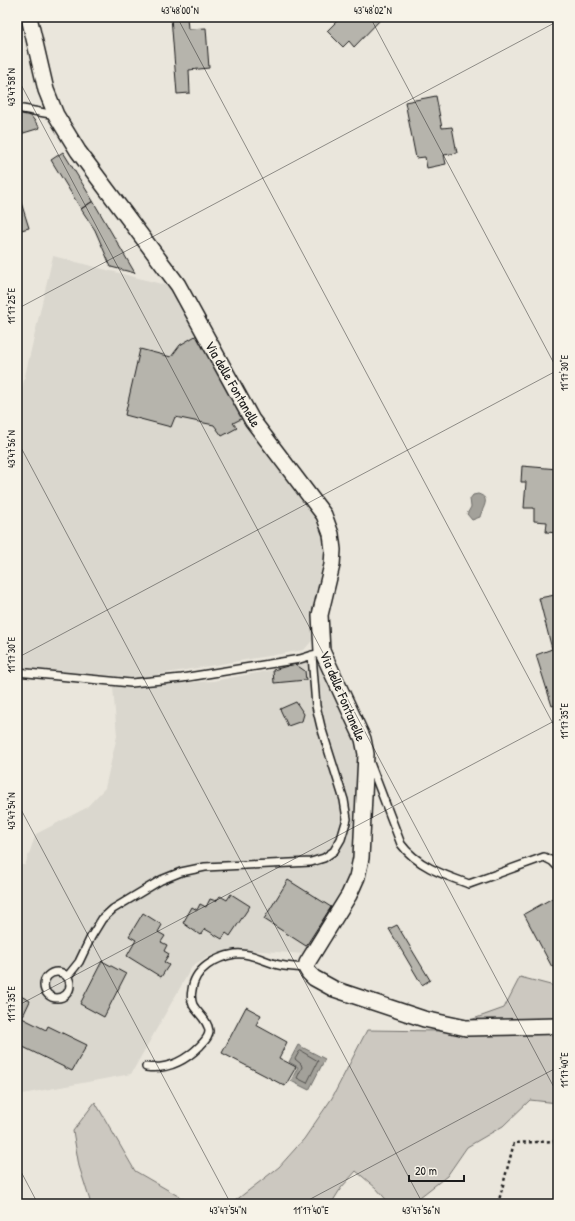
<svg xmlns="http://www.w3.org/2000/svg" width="575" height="1221" viewBox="0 0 575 1221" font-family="'Patrick Hand',sans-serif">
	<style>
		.built { fill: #dad7ce }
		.green { fill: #ccc8c0; stroke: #74726e }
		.water { fill: #a3a19a; stroke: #6d6c68 }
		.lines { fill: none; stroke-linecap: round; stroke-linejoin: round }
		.shore { stroke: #52514e; stroke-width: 1 }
		.building { fill: #b6b4ac; stroke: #1c1c1c }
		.service-casing { stroke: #1c1c1c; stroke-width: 10 }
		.minor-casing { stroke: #1c1c1c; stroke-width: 18 }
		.path { stroke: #1c1c1c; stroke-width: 2.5; stroke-dasharray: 3 3; stroke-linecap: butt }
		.service { stroke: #f7f3e8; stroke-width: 7 }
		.minor { stroke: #f7f3e8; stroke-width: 15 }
		.ticks { fill: none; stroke: #1c1c1c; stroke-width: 1; stroke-opacity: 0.45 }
		.labels { text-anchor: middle; stroke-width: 3; stroke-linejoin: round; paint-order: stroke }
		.street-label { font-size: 14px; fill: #1c1c1c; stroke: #f7f3e8 }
		.neatline { fill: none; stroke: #1c1c1c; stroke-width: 1.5 }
		.ticks-label { font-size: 10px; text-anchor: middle; fill: #1c1c1c }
	</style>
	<rect width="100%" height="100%" fill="#eae6dc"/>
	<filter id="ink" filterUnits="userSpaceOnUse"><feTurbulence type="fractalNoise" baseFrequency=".025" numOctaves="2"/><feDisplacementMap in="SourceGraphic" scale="8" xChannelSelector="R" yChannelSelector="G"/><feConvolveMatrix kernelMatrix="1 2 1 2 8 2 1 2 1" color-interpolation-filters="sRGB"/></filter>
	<g filter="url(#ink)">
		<path class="built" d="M53,256L169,286L245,417L326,528L328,551L316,636L304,650L137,678L17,667V410Z
			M319,659L353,734L359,754V841L351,876L305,954L233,949L208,957L193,965L131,1074L17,1095V865H25L36,834L86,808L105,788L117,736L113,687L213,681L273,670Z"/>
		<path class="green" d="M520,977L558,987V1103L530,1100L503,1126L467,1147L447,1176L411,1204H390L376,1188L356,1171L341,1188L331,1204H231L279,1167L304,1139L332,1098L367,1030L440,1031L504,1008Z
			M95,1102L135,1171L185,1200L199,1204H91L79,1166L73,1131Z"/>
		<path class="water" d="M478,494C492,498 482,508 480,517L472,520L467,514L471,507L470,499L473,495Z
			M298,1045L325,1059L309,1090L291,1081L298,1067L289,1062Z"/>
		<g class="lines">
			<path class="shore" d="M301,1051L318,1061L307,1083L297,1078L302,1067L301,1064L295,1059L299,1052Z"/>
		</g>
		<path class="building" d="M171,17H187L188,29L206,28L209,68L189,70L190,93L177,94Z
			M341,17H383L354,47L349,41L343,47L327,31Z
			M436,96L442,128L452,127L457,153L444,155L446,164L427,168L425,157L416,158L405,102Z
			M17,113L31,116L40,128L17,135Z
			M63,152L93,201L81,209L51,160Z
			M19,196L29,228L17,231V197Z
			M93,201L135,273L111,267L95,230L81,209Z
			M197,335L245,417L233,423L237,428L222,436L214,425L175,417L171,427L125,415L140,349L171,357L180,345Z
			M522,466L558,469V533L546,532L547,522L534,521V508H524L526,482H521Z
			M555,595L558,605V609L554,611L558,625V704L552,706L536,655L552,649L539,598Z
			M295,664L305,671L306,680L274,683L273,670Z
			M296,702L304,714L302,721L288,726L280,709Z
			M288,880L331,907L306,946L264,919Z
			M231,894L250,906L230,936L226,933L222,939L205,929L200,935L183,923L192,907L197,910L200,904L206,907L210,899L216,901L220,896L227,900Z
			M558,895V964L552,967L524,914Z
			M143,913L162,925L158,932L165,936L161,942L167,945L164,951L169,954L164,962L169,965L161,977L127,956L136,940L129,936Z
			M397,925L430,980L422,985L389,929Z
			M102,961L126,974L104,1017L80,1004Z
			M17,994L30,1001L22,1018L46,1030L48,1026L87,1045L72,1071L17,1044Z
			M246,1007L261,1015L256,1025L287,1042L279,1058L296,1067L285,1086L222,1053Z"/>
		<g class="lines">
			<defs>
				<path id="service" d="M17,108L56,115
					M17,672L131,683L182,678L300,659L316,654
					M370,763L401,844C417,866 444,875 469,884L544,857L552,861L558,867
					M44 985a13 13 0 1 1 26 0a13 13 0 1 1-26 0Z
					M67,977L79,962L91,937L102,919L113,909L161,880L181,872L205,867L311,862L324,858L334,851L341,839L347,819L344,800L321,727L316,706L312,655
					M146,1067C168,1070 185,1061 200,1046C204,1041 209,1038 209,1031C208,1020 198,1014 193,1005C191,1000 191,995 192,990C194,969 216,957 235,954C250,952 265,962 279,965C288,967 297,967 306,968"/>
				<path id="minor" d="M29,17L46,90L56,115L78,151L178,285L252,420L324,515L331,534L333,550L332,565L320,615L322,651L363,739L366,754L361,858L357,877L349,895L307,963L306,968L309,973L314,978L334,989L424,1019L466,1028L558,1026"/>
			</defs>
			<use href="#service" class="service-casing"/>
			<use href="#minor" class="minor-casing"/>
			<path class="path" d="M498,1204L514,1143L558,1141"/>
			<use href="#service" class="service"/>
			<use href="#minor" class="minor"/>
		</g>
	</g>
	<path class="ticks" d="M177,17L558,733M370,17L558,371M17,77L558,1095M17,309L558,21M17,440L423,1204M17,658L558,370M17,802L231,1204M17,1006L558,719M17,1164L38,1204M301,1204L558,1067"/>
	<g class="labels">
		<g class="street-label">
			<text transform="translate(233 384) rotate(60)" y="5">Via delle Fontanelle</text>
			<text transform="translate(343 696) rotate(67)" y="5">Via delle Fontanelle</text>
		</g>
	</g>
	<rect width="575" height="1221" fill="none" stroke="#f7f3e8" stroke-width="44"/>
	<path d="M409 1175v6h55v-6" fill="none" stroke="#1c1c1c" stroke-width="2"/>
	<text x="415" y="1175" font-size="12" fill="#1c1c1c" stroke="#f7f3e8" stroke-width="3" paint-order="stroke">20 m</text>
	<rect x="22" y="22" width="531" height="1177" class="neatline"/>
	<g class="ticks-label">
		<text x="180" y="14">43°48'00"N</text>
		<text x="373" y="14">43°48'02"N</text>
		<text transform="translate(11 87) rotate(-90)" y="4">43°47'58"N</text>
		<text transform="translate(11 306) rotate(-90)" y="4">11°17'25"E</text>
		<text transform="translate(564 373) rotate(-90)" y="4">11°17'30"E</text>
		<text transform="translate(11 449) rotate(-90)" y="4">43°47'56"N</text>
		<text transform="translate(11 655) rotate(-90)" y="4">11°17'30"E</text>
		<text transform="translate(564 721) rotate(-90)" y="4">11°17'35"E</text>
		<text transform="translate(11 811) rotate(-90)" y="4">43°47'54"N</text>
		<text transform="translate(11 1004) rotate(-90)" y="4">11°17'35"E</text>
		<text transform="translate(564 1070) rotate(-90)" y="4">11°17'40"E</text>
		<text x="228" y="1214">43°47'54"N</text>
		<text x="311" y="1214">11°17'40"E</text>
		<text x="421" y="1214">43°47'56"N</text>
	</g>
</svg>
